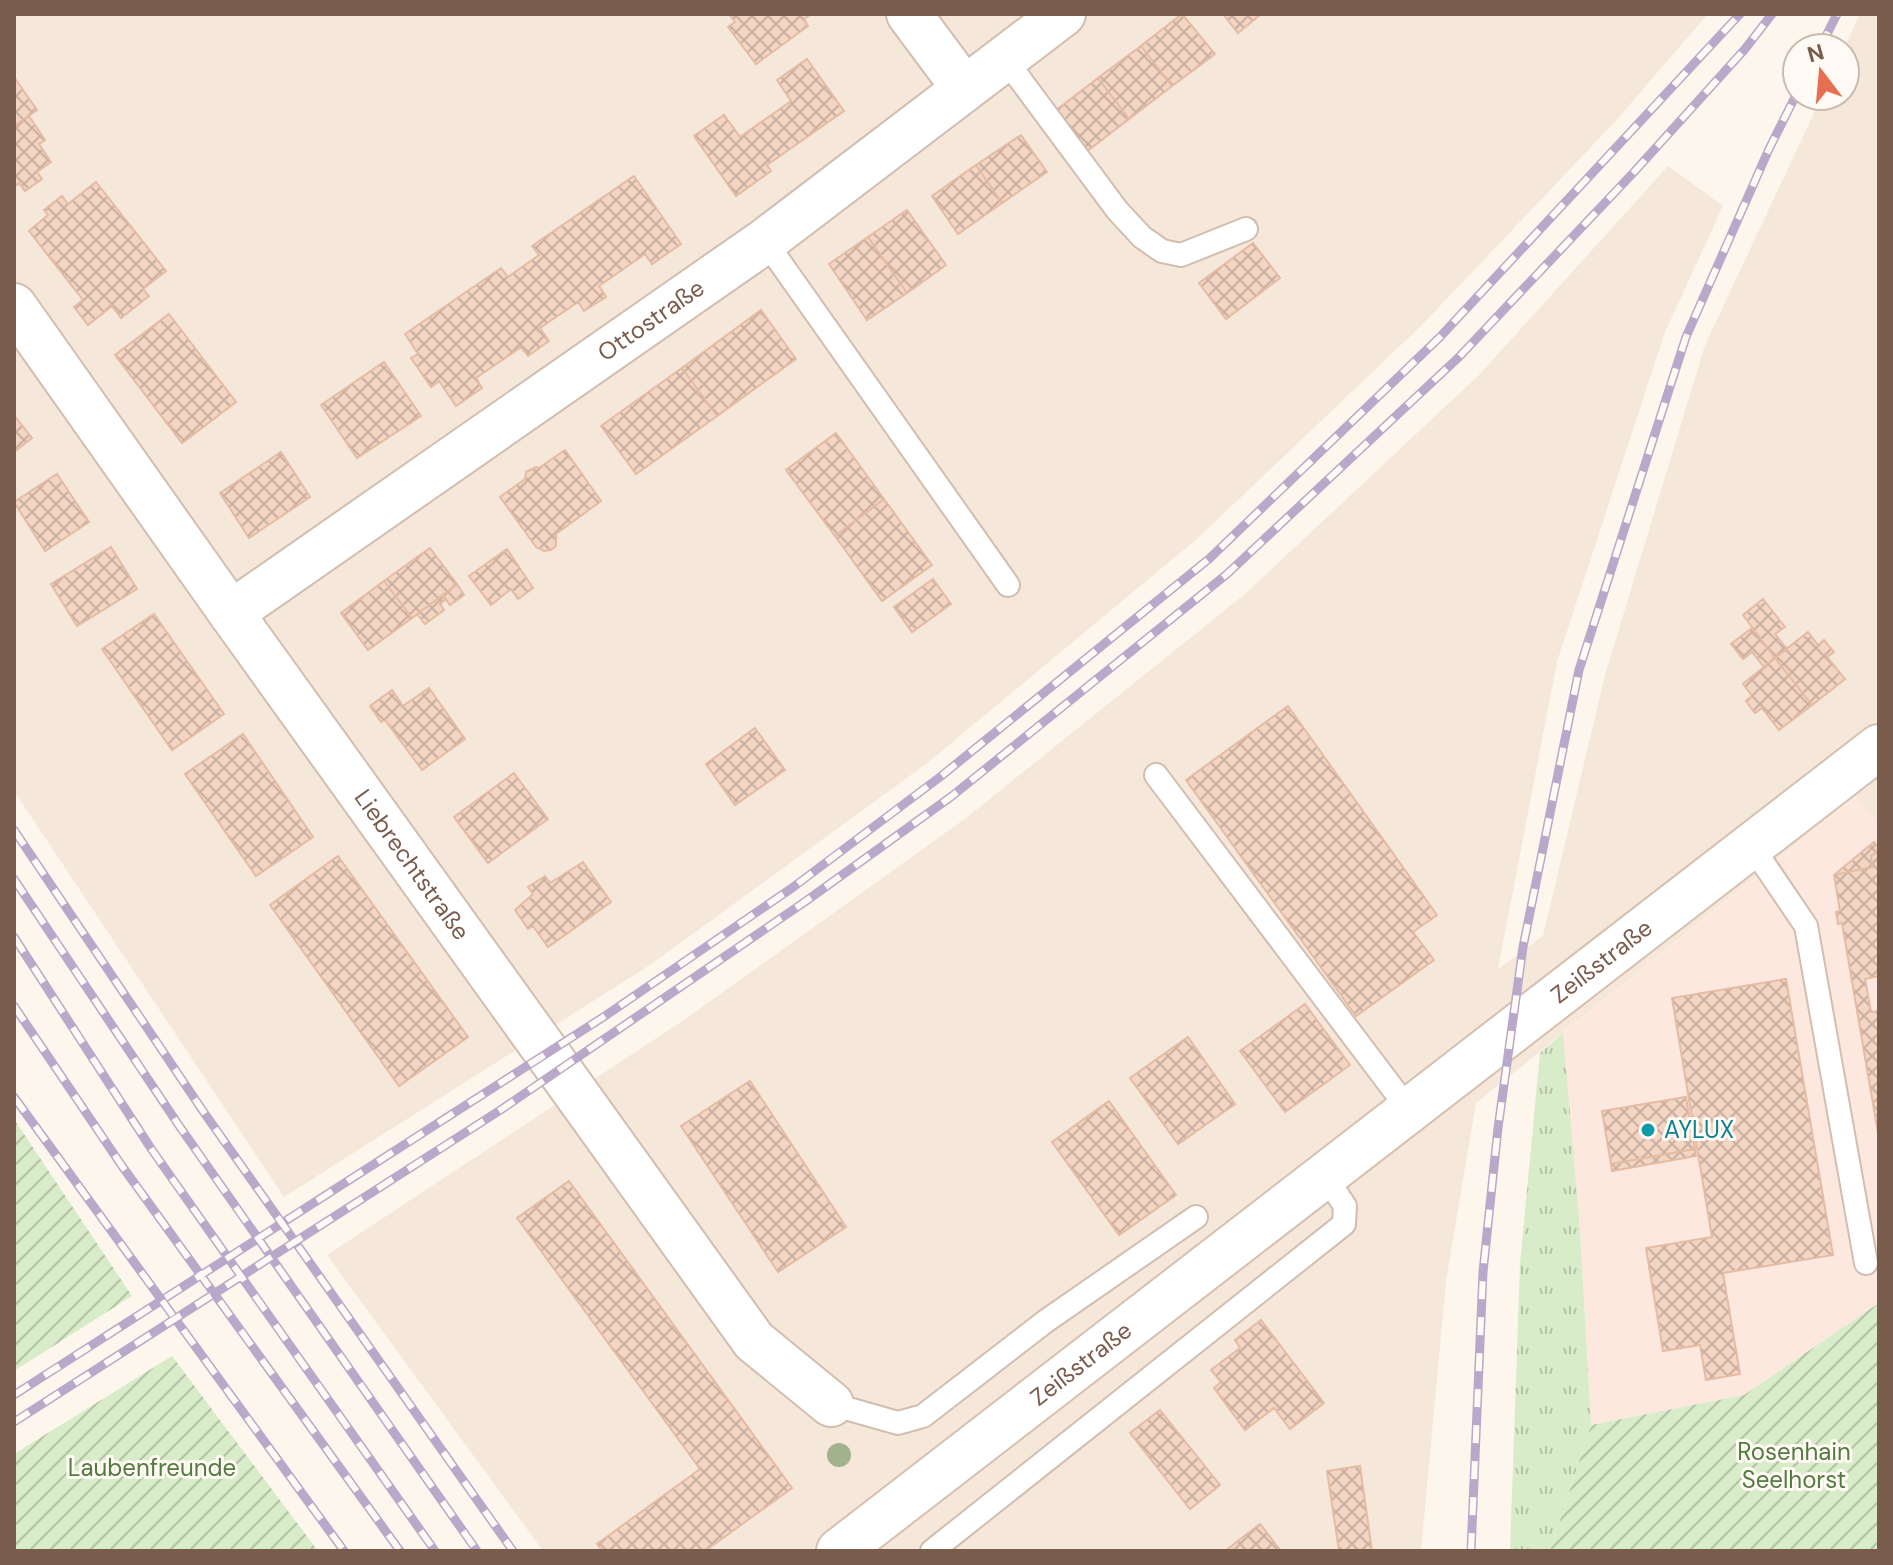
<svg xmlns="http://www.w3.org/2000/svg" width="1893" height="1565" viewBox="0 0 1893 1565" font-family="'DM Sans',sans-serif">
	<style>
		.residential { fill: #f5e8da }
		.commercial { fill: #fde8e0 }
		.grass { fill: url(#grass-tufts) }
		.garden { fill: url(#garden-furrows) }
		.building { fill: url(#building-cross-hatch); stroke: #e6bba3; stroke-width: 2 }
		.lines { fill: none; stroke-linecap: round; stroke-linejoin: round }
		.lane-casing { stroke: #d1beb0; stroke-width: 26 }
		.street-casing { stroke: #d1beb0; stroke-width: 48 }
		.secondary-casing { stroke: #d6c0b0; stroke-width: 48 }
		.lane { stroke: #fff; stroke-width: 22 }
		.street { stroke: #fff; stroke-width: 44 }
		.secondary { stroke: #fff; stroke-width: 44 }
		.rail-casing { stroke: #b9a8c9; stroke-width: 9 }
		.rail { stroke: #fffaf3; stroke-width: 6; stroke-dasharray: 18; stroke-linecap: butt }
		.tree { fill: #a0b28e }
		.culture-dot { fill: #0f9aa8; stroke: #fffaf3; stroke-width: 3 }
		.labels { text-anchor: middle; stroke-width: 6; stroke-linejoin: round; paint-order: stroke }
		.street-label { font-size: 24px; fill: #7a5c4d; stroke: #fffaf3 }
		.culture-label { font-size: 24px; fill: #0d838f; stroke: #fffaf3; text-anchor: start }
		.park-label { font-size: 24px; fill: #537a41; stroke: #fffaf3 }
	</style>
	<defs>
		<pattern id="grass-tufts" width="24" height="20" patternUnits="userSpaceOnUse" patternTransform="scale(2)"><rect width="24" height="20" fill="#d8ecc9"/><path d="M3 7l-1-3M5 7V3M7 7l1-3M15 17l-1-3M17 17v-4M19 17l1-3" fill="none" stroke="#b4c2a5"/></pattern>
		<pattern id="garden-furrows" width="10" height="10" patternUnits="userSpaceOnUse" patternTransform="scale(2)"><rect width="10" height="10" fill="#d8ecc9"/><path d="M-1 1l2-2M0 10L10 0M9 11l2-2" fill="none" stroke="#b4c2a5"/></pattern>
		<pattern id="building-cross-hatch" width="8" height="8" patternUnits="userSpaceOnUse" patternTransform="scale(2)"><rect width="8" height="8" fill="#f3d5c3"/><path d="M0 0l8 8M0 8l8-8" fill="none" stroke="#cab0a1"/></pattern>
	</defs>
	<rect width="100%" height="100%" fill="#fdf6ec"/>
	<path class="residential" d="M14,14H1708L1612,125L1421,326L1198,538L926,764L650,965L284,1197L14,791Z
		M1860,14H1879V824L1855,797L1476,1103L1446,1281L1421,1551H543L327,1255L684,1020L966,818L1245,594L1478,376L1668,166L1723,206L1665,332L1557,662L1498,969L1543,936L1605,675L1705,345L1822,96H1845L1844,48Z"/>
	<path class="commercial" d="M1856,797L1879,824V1303L1744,1395L1591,1425L1580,1229L1563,1033Z"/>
	<path class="grass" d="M1563,1033L1580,1229L1591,1425L1550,1551H1510L1520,1264L1540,1053Z"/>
	<path class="garden" d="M14,1119L132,1296L14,1371Z
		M1879,1303V1551H1550L1591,1425L1744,1395Z
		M172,1356L318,1551H14V1454Z"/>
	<path class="building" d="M729,14H811L804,19L808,26L756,64L728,27L735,22Z
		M1182,14L1215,54L1172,86L1141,46Z
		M1223,14H1261L1238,33Z
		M1141,46L1172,86L1129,119L1098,78Z
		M807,59L844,111L767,165L771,171L736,196L694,136L724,115L740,137L791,101L777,80Z
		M14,77L37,110L14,126Z
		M1098,78L1129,119L1086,152L1055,111Z
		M29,116L45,140L39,144L51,162L37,172L42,179L25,191L19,183L14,187V126Z
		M1021,135L1047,172L1002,203L976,165Z
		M976,165L1002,203L958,234L932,196Z
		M634,176L681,244L652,264L645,254L599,286L606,297L584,311L578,302L540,328L549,341L528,356L521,347L476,378L482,388L456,406L439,381L431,387L411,358L418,354L405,334L501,268L508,277L539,255L532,246Z
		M96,182L166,271L143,289L149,296L121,318L112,306L88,325L74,307L83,300L29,231L48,215L44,210L62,196L68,204Z
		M907,210L946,265L907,293L868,237Z
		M868,237L907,293L867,320L829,264Z
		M1253,243L1280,278L1226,319L1199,283Z
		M761,310L796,359L717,416L682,368Z
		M169,314L236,402L182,443L115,355Z
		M384,362L421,416L357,458L321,405Z
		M682,368L717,416L636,474L601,426Z
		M14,415L32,438L14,452Z
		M836,433L884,499L835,536L786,470Z
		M565,450L601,501L556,534V546L551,550L544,551L536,547L500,497L525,479L526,472L536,467L539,468Z
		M281,452L310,497L249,538L220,493Z
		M57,474L89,522L45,551L14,502Z
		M884,499L932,565L882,601L835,536Z
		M111,547L137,589L77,626L51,584Z
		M430,548L457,584L412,618L384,581Z
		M507,549L533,588L518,599L511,589L491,605L469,576Z
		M933,579L951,604L912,632L894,607Z
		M384,581L412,618L368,650L341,613Z
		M457,584L464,595L450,605L443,595Z
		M443,595L446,599L440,604L444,610L425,624L417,614Z
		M1763,599L1785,627L1775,634L1787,649L1775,658L1743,615Z
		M154,614L224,714L172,750L102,649Z
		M1752,628L1775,658L1764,667L1752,652L1743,659L1731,644Z
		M1808,632L1818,645L1824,640L1834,652L1827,657L1845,679L1812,705L1775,658Z
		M1775,658L1812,705L1779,730L1762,708L1755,713L1746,701L1752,696L1743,684Z
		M429,688L465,739L422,770L385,720L381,722L370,706L392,690L403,706Z
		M1288,706L1437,915L1413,932L1434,960L1356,1016L1186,780Z
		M755,728L785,770L735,805L706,764Z
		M243,734L313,837L256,876L185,774Z
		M514,773L548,819L488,863L454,817Z
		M1874,842L1879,848V854L1877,852L1871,856L1872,867L1834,875Z
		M1877,852L1879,854V976L1865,979L1871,1012L1879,1011V1139L1842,923L1838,924L1836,912L1840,911L1834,875L1872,867L1871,856Z
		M338,856L468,1037L399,1086L270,905Z
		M583,862L611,902L548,947L533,926L528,929L515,910L533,894L528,887L545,876L550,883Z
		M1786,979L1833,1255L1723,1273L1740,1374L1706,1380L1700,1345L1663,1351L1646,1248L1712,1237L1672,998Z
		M1305,1004L1350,1065L1285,1112L1240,1051Z
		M1188,1037L1235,1104L1178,1144L1130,1078Z
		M750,1081L846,1227L778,1272L681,1126Z
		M1686,1097L1695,1149L1611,1164L1602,1111Z
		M1109,1101L1176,1195L1119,1235L1052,1142Z
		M1695,1149L1696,1156L1612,1171L1611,1164Z
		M569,1181L792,1488L705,1551H602L597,1544L700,1469L517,1218Z
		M1261,1320L1324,1403L1290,1429L1274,1408L1245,1430L1214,1388L1221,1382L1211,1370L1240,1348L1235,1340Z
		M1160,1410L1220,1485L1190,1509L1130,1433Z
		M1360,1466L1372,1551H1339L1327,1471Z
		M1260,1524L1281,1551H1225Z"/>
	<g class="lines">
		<defs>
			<path id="lane" d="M1005,59L1117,210L1142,237L1162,251L1181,255L1246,229
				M765,241L1008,585
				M1156,775L1409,1110
				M1751,845L1806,926L1866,1263
				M831,1404L898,1423L923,1416L1046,1321L1196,1217
				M932,1551L1344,1224L1345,1206L1325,1176"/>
			<g id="street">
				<path d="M909,14L964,88"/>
				<path id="s1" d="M14,306L231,613L754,1341L831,1404"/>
				<path id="s2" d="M231,613L765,241L1063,14"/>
			</g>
			<g id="secondary">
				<path id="s3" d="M839,1551L1879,747"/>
			</g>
		</defs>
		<use href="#lane" class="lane-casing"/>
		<use href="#street" class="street-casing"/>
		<use href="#secondary" class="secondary-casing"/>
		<use href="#lane" class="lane"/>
		<use href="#street" class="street"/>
		<use href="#secondary" class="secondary"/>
		<defs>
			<path id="rail" d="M1820,48L1837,14
				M14,830L205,1114L513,1551
				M14,879L180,1127L477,1551
				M14,937L152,1150L435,1551
				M14,1006L122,1166L400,1551
				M14,1097L344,1551
				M14,1395L605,1016L792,888L940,777L1210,558L1440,337L1740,14
				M14,1422L502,1109L806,901L952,796L1227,574L1459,357L1634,172L1745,49L1772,14
				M1471,1551L1483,1272L1498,1128L1523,947L1579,670L1686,337L1769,149L1797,93"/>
		</defs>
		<use href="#rail" class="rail-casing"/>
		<use href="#rail" class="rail"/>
	</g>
	<circle class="tree" cx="839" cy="1455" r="12"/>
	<circle class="culture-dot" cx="1648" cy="1130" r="8"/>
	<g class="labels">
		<g class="street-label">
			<text dy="8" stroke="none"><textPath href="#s2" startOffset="512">Ottostraße</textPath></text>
			<text dy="8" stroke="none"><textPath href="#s1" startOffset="686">Liebrechtstraße</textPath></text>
			<text dy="8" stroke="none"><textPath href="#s3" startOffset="964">Zeißstraße</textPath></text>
			<text dy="8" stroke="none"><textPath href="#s3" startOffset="306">Zeißstraße</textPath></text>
		</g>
		<g class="culture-label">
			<text x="1664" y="1138">AYLUX</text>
		</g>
		<g class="park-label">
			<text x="1794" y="1460">Rosenhain<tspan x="1794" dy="28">Seelhorst</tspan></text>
			<text x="152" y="1476">Laubenfreunde</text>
		</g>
	</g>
	<rect width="1893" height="1565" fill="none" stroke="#7a5c4d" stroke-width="32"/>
	<g transform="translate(1821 72) rotate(344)"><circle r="38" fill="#fffaf3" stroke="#cabbb1" stroke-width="2"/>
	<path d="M0-6L14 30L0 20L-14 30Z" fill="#e76f51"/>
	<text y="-12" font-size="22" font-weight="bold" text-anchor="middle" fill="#7a5c4d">N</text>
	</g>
</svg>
